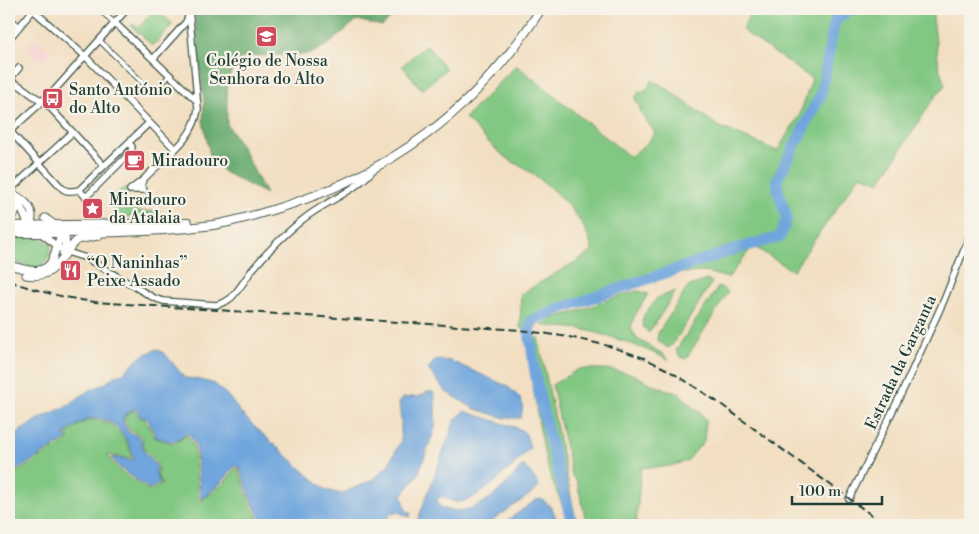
<svg xmlns="http://www.w3.org/2000/svg" width="979" height="534" viewBox="0 0 979 534" font-family="'Libre Bodoni',serif">
	<style>
		.built { fill: #f7d0cf }
		.green { fill: #82c883; stroke: #50825c }
		.forest { fill: #69ac71; stroke: #447452 }
		.water { fill: #6fa6dd; stroke: #477288 }
		.lines { fill: none; stroke-linecap: round; stroke-linejoin: round }
		.river { stroke: #6fa6dd; stroke-width: 11 }
		.pedestrian-casing { stroke: #3f5549; stroke-width: 6 }
		.minor-casing { stroke: #3f5549; stroke-width: 8 }
		.tertiary-casing { stroke: #3f5549; stroke-width: 9 }
		.secondary-casing { stroke: #3f5549; stroke-width: 10 }
		.pedestrian { stroke: #fff; stroke-width: 4 }
		.minor { stroke: #fff; stroke-width: 5.5 }
		.tertiary { stroke: #fff; stroke-width: 7 }
		.secondary { stroke: #fff; stroke-width: 8 }
		.rail { stroke: #1f3d34; stroke-width: 2; stroke-dasharray: 8 4; stroke-linecap: butt }
		.labels { text-anchor: middle; stroke-width: 4.5; stroke-linejoin: round; paint-order: stroke }
		.poi-label { font-size: 16px; fill: #1f3d34; stroke: #f7f3e8; text-anchor: start }
		.street-label { font-size: 16px; fill: #1f3d34; stroke: #f7f3e8 }
	</style>
	<rect width="100%" height="100%" fill="#f7f3e8"/>
	<filter id="ink" filterUnits="userSpaceOnUse"><feTurbulence type="fractalNoise" baseFrequency=".02" numOctaves="2"/><feDisplacementMap in="SourceGraphic" scale="10" xChannelSelector="R" yChannelSelector="G"/><feConvolveMatrix kernelMatrix="1 2 1 2 8 2 1 2 1" color-interpolation-filters="sRGB"/></filter>
	<filter id="wash" filterUnits="userSpaceOnUse"><feTurbulence type="fractalNoise" baseFrequency=".0096" numOctaves="4" result="noise"/><feDisplacementMap in="SourceGraphic" scale="20" xChannelSelector="R" yChannelSelector="G"/><feGaussianBlur stdDeviation="1.12" result="paint"/><feColorMatrix in="noise" values="0 0 0 0 0 0 0 0 0 0 0 0 0 0 0 0 0 1.4 0 .05"/><feComposite in="paint" operator="in"/></filter>
	<g filter="url(#wash)">
		<rect width="100%" height="100%" fill="#f2dfc2"/>
		<path class="built" d="M34,38L52,53L42,61H39L25,49Z"/>
		<path class="green" d="M155,9L173,24L153,46L131,26L133,24L138,28Z
			M752,9H932L939,67L945,85L932,101L880,182L860,175L793,271L753,246L728,278L706,272L681,273L543,315L533,331L520,328L521,294L592,252C589,221 555,189 530,172C521,166 512,162 504,156C490,145 477,130 465,118L516,65L630,157L646,144L655,133L642,114L635,98L639,92L647,89L652,80L666,88L718,126L777,151L800,114L812,79L742,30Z
			M426,45L446,69L422,90L402,66Z
			M125,187L129,194L126,195V198H123L124,209L138,210V212L159,211V216L113,217V196Z
			M9,237C23,237 39,234 51,244C50,275 30,269 9,260Z
			M706,280L712,282L673,344L668,348L657,340L658,333L688,287Z
			M719,286L728,292L686,359L679,356L676,350Z
			M638,291L648,294L634,317L631,328L637,339L663,354L669,360C640,346 612,336 581,329C568,327 555,328 542,325C553,316 566,315 579,311C598,304 617,295 638,291Z
			M676,291L649,333L644,328L642,322L644,315L657,298Z
			M538,337L577,525H569C564,504 552,486 547,464C537,424 533,381 528,340Z
			M579,369H606L632,374L656,386L680,394L706,419L704,441L687,461L670,466L641,468L636,525H587L577,482L572,476L552,385Z
			M135,410L139,417L146,420L155,438L173,444L187,435L194,446L199,503L223,484L235,469L238,468L250,503L262,525H14L9,516V477L69,440L67,434C74,429 82,421 91,420C113,417 129,441 132,458L107,455L119,470L150,491L162,484L157,475L158,466C154,460 148,454 145,449C141,439 144,434 130,431L125,422V416Z"/>
		<path class="forest" d="M194,9H393L395,15L382,26L357,20L329,44L310,54L248,56L235,61L227,84V124L243,149L266,194L224,172L211,160L203,121L204,102Z"/>
		<path class="water" d="M157,349L165,354L185,378L197,379L215,384L228,396L241,413L256,428L307,474L326,490L341,494L374,479L388,465L401,441V421L399,403L403,398L421,396L427,392H433L435,396V428L430,442L418,475L402,495L406,510L411,513L410,517L398,512H392L388,517L387,525H264L252,502L239,466L234,467L222,482L201,500L196,445L188,433L172,442L156,437L148,419L140,416L136,408L124,415L123,422L129,433C144,436 139,439 144,450C146,455 153,461 156,466V475L160,483L150,489L120,468L111,457L134,460C131,441 112,412 89,419C80,422 73,428 65,434L67,439L9,475V438L39,419L67,406L88,391L106,383L115,375L122,374L140,357Z
			M435,360L451,361L507,386L519,397L523,405L521,418H505L475,409L446,392L428,369Z
			M464,411L520,429L526,434L530,448C516,463 479,502 457,502C453,502 446,498 442,496L437,500L439,506C442,507 447,510 450,510C480,515 507,485 523,465L533,476L539,486L535,491L486,525H416L455,420Z
			M541,499C551,505 557,514 556,525H501L536,500Z"/>
		<g class="lines">
			<path class="river" d="M572,525C559,467 539,411 532,351C531,341 527,330 531,321L562,308L739,248L780,237L787,218L779,194L777,180L821,94L835,20L851,9"/>
		</g>
	</g>
	<g filter="url(#ink)">
		<g class="lines">
			<defs>
				<path id="pedestrian" d="M98,9L115,23
					M99,40L151,91L157,89L170,75"/>
				<path id="minor" d="M33,10L85,56L175,149
					M9,18L19,27
					M115,23L197,101
					M9,39L34,9
					M153,59L186,22L188,17
					M9,80L19,68
					M9,81C22,83 30,97 44,101L104,166
					M9,130L61,187C66,193 72,191 79,190L149,123
					M10,131L52,93L127,9
					M143,180L130,190H144L141,186L143,180C163,158 194,141 198,109L189,9
					M79,190L86,197L131,152L132,147L129,143
					M9,191L73,132
					M9,220L16,213V208L11,200
					M40,233L64,251L86,258L154,298L163,301L216,305L225,302L231,298C239,290 245,280 252,270C266,253 284,235 301,221C325,201 354,193 374,169
					M849,499L904,388L944,300L970,235"/>
				<path id="tertiary" d="M9,193C21,196 36,208 31,222L24,228
					M9,199L19,204L30,227
					M45,218C60,229 71,234 63,253
					M9,265C24,269 46,278 53,258C57,247 58,239 65,229
					M26,275C57,280 59,257 77,240L98,236"/>
				<path id="secondary" d="M9,226L188,223
					M9,233C78,233 144,234 213,225C233,222 252,216 272,210C388,176 476,111 541,9"/>
			</defs>
			<use href="#pedestrian" class="pedestrian-casing"/>
			<use href="#minor" class="minor-casing"/>
			<use href="#tertiary" class="tertiary-casing"/>
			<use href="#secondary" class="secondary-casing"/>
			<use href="#pedestrian" class="pedestrian"/>
			<use href="#minor" class="minor"/>
			<use href="#tertiary" class="tertiary"/>
			<use href="#secondary" class="secondary"/>
			<path class="rail" d="M9,281C37,291 65,298 95,302L520,330L569,337L609,346L644,358L666,369L689,383L722,405L885,525"/>
		</g>
	</g>
	<defs>
		<symbol id="school-square" viewBox="-11 -11 22 22"><rect x="-9" y="-9" width="18" height="18" rx="4" fill="#d1495b" stroke="#f7f3e8"/><path d="M0-5L7-2L0 1L-7-2ZM-4 1L0 2.5L4 1V4Q0 6-4 4Z" fill="#fff"/></symbol>
		<symbol id="bus-square" viewBox="-11 -11 22 22"><rect x="-9" y="-9" width="18" height="18" rx="4" fill="#d1495b" stroke="#f7f3e8"/><path d="M-5-6H5V4H4V6H2V4H-2V6H-4V4H-5ZM-3.5-4V0h7V-4ZM-3.5 1.2v1.5H-2V1.2ZM2 1.2v1.5H3.5V1.2Z" fill="#fff"/></symbol>
		<symbol id="cafe-square" viewBox="-11 -11 22 22"><rect x="-9" y="-9" width="18" height="18" rx="4" fill="#d1495b" stroke="#f7f3e8"/><path d="M-5.5-4.5H6V0H3Q3 3.5 0 3.5H-2.5Q-5.5 3.5-5.5 0ZM3-3.2v2h1.7v-2ZM-6 4.5H4V6H-6Z" fill="#fff"/></symbol>
		<symbol id="sight-square" viewBox="-11 -11 22 22"><rect x="-9" y="-9" width="18" height="18" rx="4" fill="#d1495b" stroke="#f7f3e8"/><path d="M0-6L1.8-2.2L6-1.7L2.9 1.2L3.7 5.4L0 3.3L-3.7 5.4L-2.9 1.2L-6-1.7L-1.8-2.2Z" fill="#fff"/></symbol>
		<symbol id="restaurant-square" viewBox="-11 -11 22 22"><rect x="-9" y="-9" width="18" height="18" rx="4" fill="#d1495b" stroke="#f7f3e8"/><path d="M-5-6h1v4h1v-4h1v4h1v-4h1v5L-1.5 .5V6h-2V.5L-5-1ZM5-6V6H3V1.5H1.5Q1.5-4 5-6Z" fill="#fff"/></symbol>
	</defs>
	<g fill-rule="evenodd">
		<use href="#school-square" x="254" y="24" width="25" height="25"/>
		<use href="#bus-square" x="40" y="86" width="25" height="25"/>
		<use href="#cafe-square" x="122" y="148" width="25" height="25"/>
		<use href="#sight-square" x="80" y="196" width="25" height="25"/>
		<use href="#restaurant-square" x="58" y="258" width="25" height="25"/>
	</g>
	<g class="labels">
		<g class="poi-label">
			<text x="267" y="66" text-anchor="middle">Colégio de Nossa<tspan x="267" dy="18">Senhora do Alto</tspan></text>
			<text x="69" y="95">Santo António<tspan x="69" dy="18">do Alto</tspan></text>
			<text x="151" y="166">Miradouro</text>
			<text x="109" y="205">Miradouro<tspan x="109" dy="18">da Atalaia</tspan></text>
			<text x="87" y="268">“O Naninhas”<tspan x="87" dy="18">Peixe Assado</tspan></text>
		</g>
		<g class="street-label">
			<text transform="translate(900 362) rotate(-65)" y="6">Estrada da Garganta</text>
		</g>
	</g>
	<rect width="979" height="534" fill="none" stroke="#f7f3e8" stroke-width="30"/>
	<path d="M792 496v8h90v-8" fill="none" stroke="#1f3d34" stroke-width="2.5"/>
	<text x="799" y="496" font-size="15" fill="#1f3d34" stroke="#f7f3e8" stroke-width="4" paint-order="stroke">100 m</text>
</svg>
